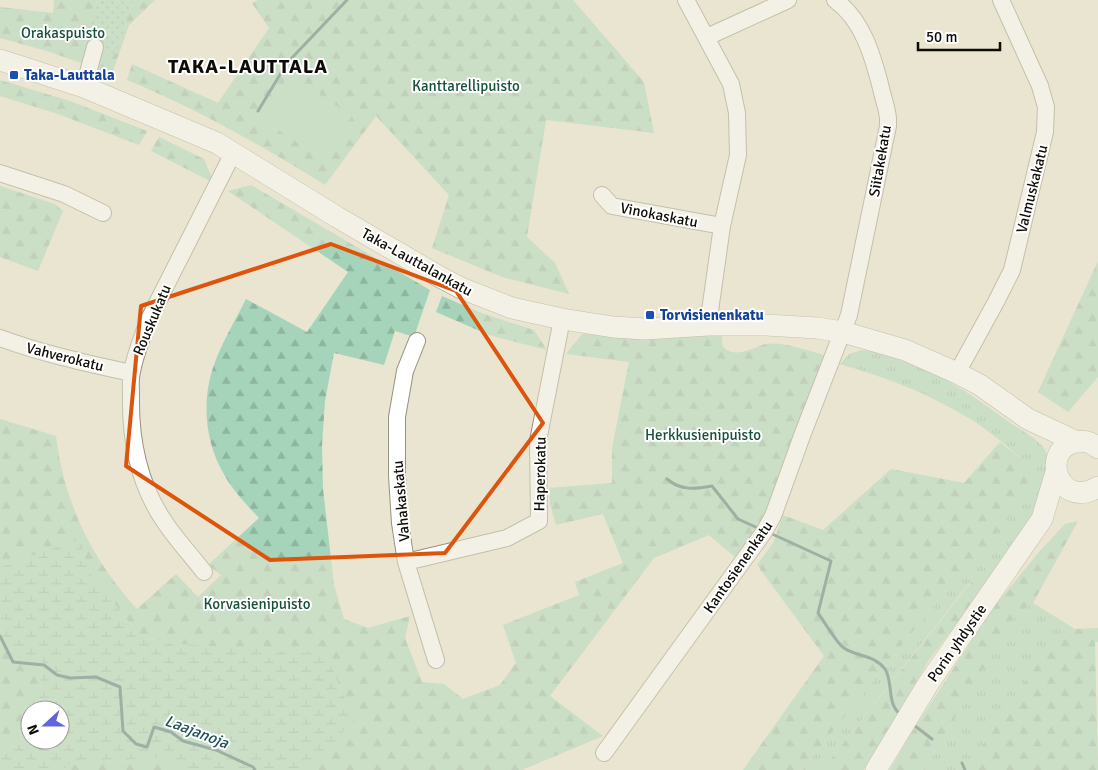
<svg xmlns="http://www.w3.org/2000/svg" width="1098" height="770" viewBox="0 0 1098 770" font-family="Signika,sans-serif">
	<style>
		.grass { fill: url(#grass-tufts) }
		.forest { fill: url(#forest-firs); fill-rule: evenodd }
		.wetland { fill: url(#wetland-marsh) }
		.park { fill: url(#park-dots) }
		.pitch { fill: #a6d4ba }
		.lines { fill: none; stroke-linecap: round; stroke-linejoin: round }
		.stream { stroke: #446f6f; stroke-width: 3 }
		.minor-casing { stroke: #95927e; stroke-width: 18 }
		.major-casing { stroke: #95927e; stroke-width: 22 }
		.minor { stroke: #fff; stroke-width: 16 }
		.major { stroke: #fff; stroke-width: 21 }
		.marked { fill: none; stroke: #dd550c; stroke-width: 4; stroke-linejoin: round }
		.transit-dot { fill: #1a4fb4; stroke: #fff; stroke-width: 2 }
		.labels { text-anchor: middle; stroke-width: 4; stroke-linejoin: round; paint-order: stroke }
		.park-label { font-size: 15px; fill: #165137; stroke: #fff }
		.transit-label { font-size: 15px; font-weight: bold; fill: #164399; stroke: #fff; text-anchor: start }
		.street-label { font-size: 15px; fill: #0d0c05; stroke: #fff }
		.water-label { font-size: 16px; font-style: italic; fill: #1c5356; stroke: #fff }
		.district-label { font-size: 20px; font-weight: bold; letter-spacing: 1px; fill: #0d0c05; stroke: #fff }
	</style>
	<defs>
		<pattern id="grass-tufts" width="24" height="20" patternUnits="userSpaceOnUse" patternTransform="scale(1.25)"><rect width="24" height="20" fill="#a6d4ba"/><path d="M3 7l-1-3M5 7V3M7 7l1-3M15 17l-1-3M17 17v-4M19 17l1-3" fill="none" stroke="#8eb59e"/></pattern>
		<pattern id="forest-firs" width="22" height="20" patternUnits="userSpaceOnUse" patternTransform="scale(1.25)"><rect width="22" height="20" fill="#a6d4ba"/><path d="M5 1l3.5 6h-7zM16 11l3.5 6h-7z" fill="#8eb59e"/></pattern>
		<pattern id="wetland-marsh" width="20" height="14" patternUnits="userSpaceOnUse" patternTransform="scale(1.25)"><rect width="20" height="14" fill="#a6d4ba"/><path d="M1 5h8M5 5V1M11 12h8M15 12V8" fill="none" stroke="#8eb59e"/></pattern>
		<pattern id="park-dots" width="8" height="8" patternUnits="userSpaceOnUse" patternTransform="scale(1.25)"><rect width="8" height="8" fill="#a6d4ba"/><path d="M2 2h.1M6 6h.1" fill="none" stroke="#8eb59e" stroke-width="1.8" stroke-linecap="round"/></pattern>
	</defs>
	<rect width="100%" height="100%" fill="#e9e5d0"/>
	<path class="grass" d="M862,350C916,357 963,388 1006,420C1016,427 1036,438 1043,447C1046,452 1048,457 1050,461L1038,505L982,590L971,581L822,770H802L962,570L981,555L1033,468C1013,452 992,432 970,419C928,393 887,378 840,364L849,354Z
		M1033,603L1075,629L1041,659L1006,708L967,770H924L1016,614Z"/>
	<path class="forest" d="M54,0H97L84,44L117,53L133,0H155L129,25L112,74L50,52L0,38V7L53,13Z
		M258,0H573L644,82L654,133L546,120L527,237L555,263L569,294L502,277L432,248L449,195L376,116L325,185C261,145 197,109 127,80L132,64L218,103L269,28L252,3ZM290,75L323,159L261,118Z
		M0,80L70,101L147,131L139,145L58,114L0,96Z
		M159,137L204,159L214,183L151,151Z
		M251,185L430,290L414,337L395,331L384,365L334,353L325,401L322,446L323,489L334,585L344,619L368,628L410,616L405,638L422,682L444,684L463,699L500,685L516,663L503,625L579,595L575,582L623,563L603,514L556,525L550,504L549,488L612,483V448L629,362L566,354L582,334L639,338L722,335C722,342 721,348 729,351C742,356 754,347 766,344C781,341 809,351 824,355V358L764,518L751,541L736,558L709,535L654,558L550,696L603,736L522,770H311L354,719L167,643L140,636L87,570L80,540L0,567V419L56,436C64,503 92,560 137,609L176,574L198,597L221,575L208,565L259,518C247,505 234,492 225,476C205,444 201,401 214,365C222,342 235,321 246,299L307,332L348,272L228,191Z
		M0,186L55,204L63,211L38,271L0,257Z
		M1098,261V377L1068,412L1038,392Z
		M442,296L484,314L534,330L547,350L489,335L436,312Z
		M1000,442L1033,468L1032,485L981,555L962,570L802,770H743L824,656L757,565L773,543L783,515L823,530L891,469L964,483Z
		M1078,521L1033,603L1016,614L924,770H890L910,735L993,608L1039,552L1065,524Z
		M972,581L982,590L929,660L864,770H822Z
		M0,628L2,632L43,662L38,710H30V726L9,748L0,750Z
		M1098,628V642H1095L1098,770H967L1006,708L1041,659L1075,629Z
		M164,757L177,770H64L68,765Z"/>
	<path class="wetland" d="M80,539L88,570L140,636L167,643L326,654L354,719L311,770H177L164,757L68,765L64,770H0V750L9,748L30,726V740H60V710H38L43,662L8,657L2,632L0,628V567Z"/>
	<path class="park" d="M97,0H133L117,54L84,44Z"/>
	<path class="pitch" d="M290,75L352,116L323,159L261,118Z"/>
	<g class="lines">
		<path class="stream" d="M258,111L287,63L347,0
			M667,479C681,491 695,489 712,486L738,519L760,529
			M770,533L831,561L818,613C824,621 837,644 844,648C857,657 875,655 885,669C893,681 887,703 899,713
			M0,636L13,662L44,665L57,675L70,678L96,677L120,687L123,731L136,744L147,747L154,727L171,732L183,741L216,750L253,767L255,770
			M915,726L932,739
			M962,763L965,770"/>
		<defs>
			<path id="minor" d="M686,0L731,84L737,113L738,155L722,226L708,325
				M707,37L788,0
				M84,87L95,47
				M0,173L64,194L103,213
				M602,195L612,206L722,226
				M0,338C43,354 86,363 131,373
				M417,341L405,371L397,417V476L400,523L406,562L436,660
				M957,373L997,300L1012,270L1045,132L1046,107L1040,86L1001,0
				M406,562L507,538L539,521L538,441L562,319
				M204,572C190,554 174,537 162,518C138,481 130,438 131,394C131,387 130,379 132,372C135,354 142,338 148,321L233,153
				M604,753L764,532L773,516L803,433L849,315L888,126V118C887,108 883,98 881,88C873,57 863,20 835,0"/>
			<path id="major" d="M0,60L84,87L217,143L337,217L440,277L461,288L512,308L562,319L613,327L645,329L708,325H766L817,328L843,332L905,350L957,373L980,385L1028,419L1077,442
				M1098,448C1092,443 1084,440 1076,442C1039,449 1058,511 1098,487
				M876,770L928,684L1042,519L1056,472"/>
		</defs>
		<use href="#minor" class="minor-casing"/>
		<use href="#major" class="major-casing"/>
		<use href="#minor" class="minor"/>
		<use href="#major" class="major"/>
	</g>
	<path d="M0 0H1098V770H0ZM331,244L456,291L543,423L445,553L270,560L126,466L141,306Z" fill="#e9e5d0" fill-opacity=".55" fill-rule="evenodd"/>
	<path class="marked" d="M331,244L456,291L543,423L445,553L270,560L126,466L141,306Z"/>
	<g class="transit-dot">
		<rect x="9" y="70" width="10" height="10" rx="2.5"/>
		<rect x="645" y="310" width="10" height="10" rx="2.5"/>
	</g>
	<g class="labels">
		<g class="park-label">
			<text x="63" y="38">Orakaspuisto</text>
			<text x="466" y="91">Kanttarellipuisto</text>
			<text x="703" y="440">Herkkusienipuisto</text>
			<text x="257" y="609">Korvasienipuisto</text>
		</g>
		<g class="transit-label">
			<text x="24" y="80">Taka-Lauttala</text>
			<text x="660" y="320">Torvisienenkatu</text>
		</g>
		<g class="street-label">
			<text transform="translate(880 161) rotate(-80)" y="5">Siitakekatu</text>
			<text transform="translate(1032 189) rotate(-76)" y="5">Valmuskakatu</text>
			<text transform="translate(659 215) rotate(11)" y="5">Vinokaskatu</text>
			<text transform="translate(417 262) rotate(29)" y="5">Taka-Lauttalankatu</text>
			<text transform="translate(152 320) rotate(-67)" y="5">Rouskukatu</text>
			<text transform="translate(65 357) rotate(14)" y="5">Vahverokatu</text>
			<text transform="translate(540 474) rotate(-89)" y="5">Haperokatu</text>
			<text transform="translate(401 501) rotate(-95)" y="5">Vahakaskatu</text>
			<text transform="translate(738 567) rotate(-55)" y="5">Kantosienenkatu</text>
			<text transform="translate(957 643) rotate(-55)" y="5">Porin yhdystie</text>
		</g>
		<g class="water-label">
			<text transform="translate(197 731) rotate(21)" y="6">Laajanoja</text>
		</g>
		<g class="district-label">
			<text x="248" y="73">TAKA-LAUTTALA</text>
		</g>
	</g>
	<g transform="translate(45 725) rotate(249)"><circle r="24" fill="#ffffff" stroke="#9e9e9b"/>
	<path d="M0-4L9 19L0 12L-9 19Z" fill="#6065dd"/>
	<text y="-8" font-size="14" font-weight="bold" text-anchor="middle" fill="#0d0c05">N</text>
	</g>
	<path d="M918 42v8h82v-8" fill="none" stroke="#0d0c05" stroke-width="2.5"/>
	<text x="926" y="42" font-size="15" fill="#0d0c05" stroke="#ffffff" stroke-width="4" paint-order="stroke">50 m</text>
</svg>
